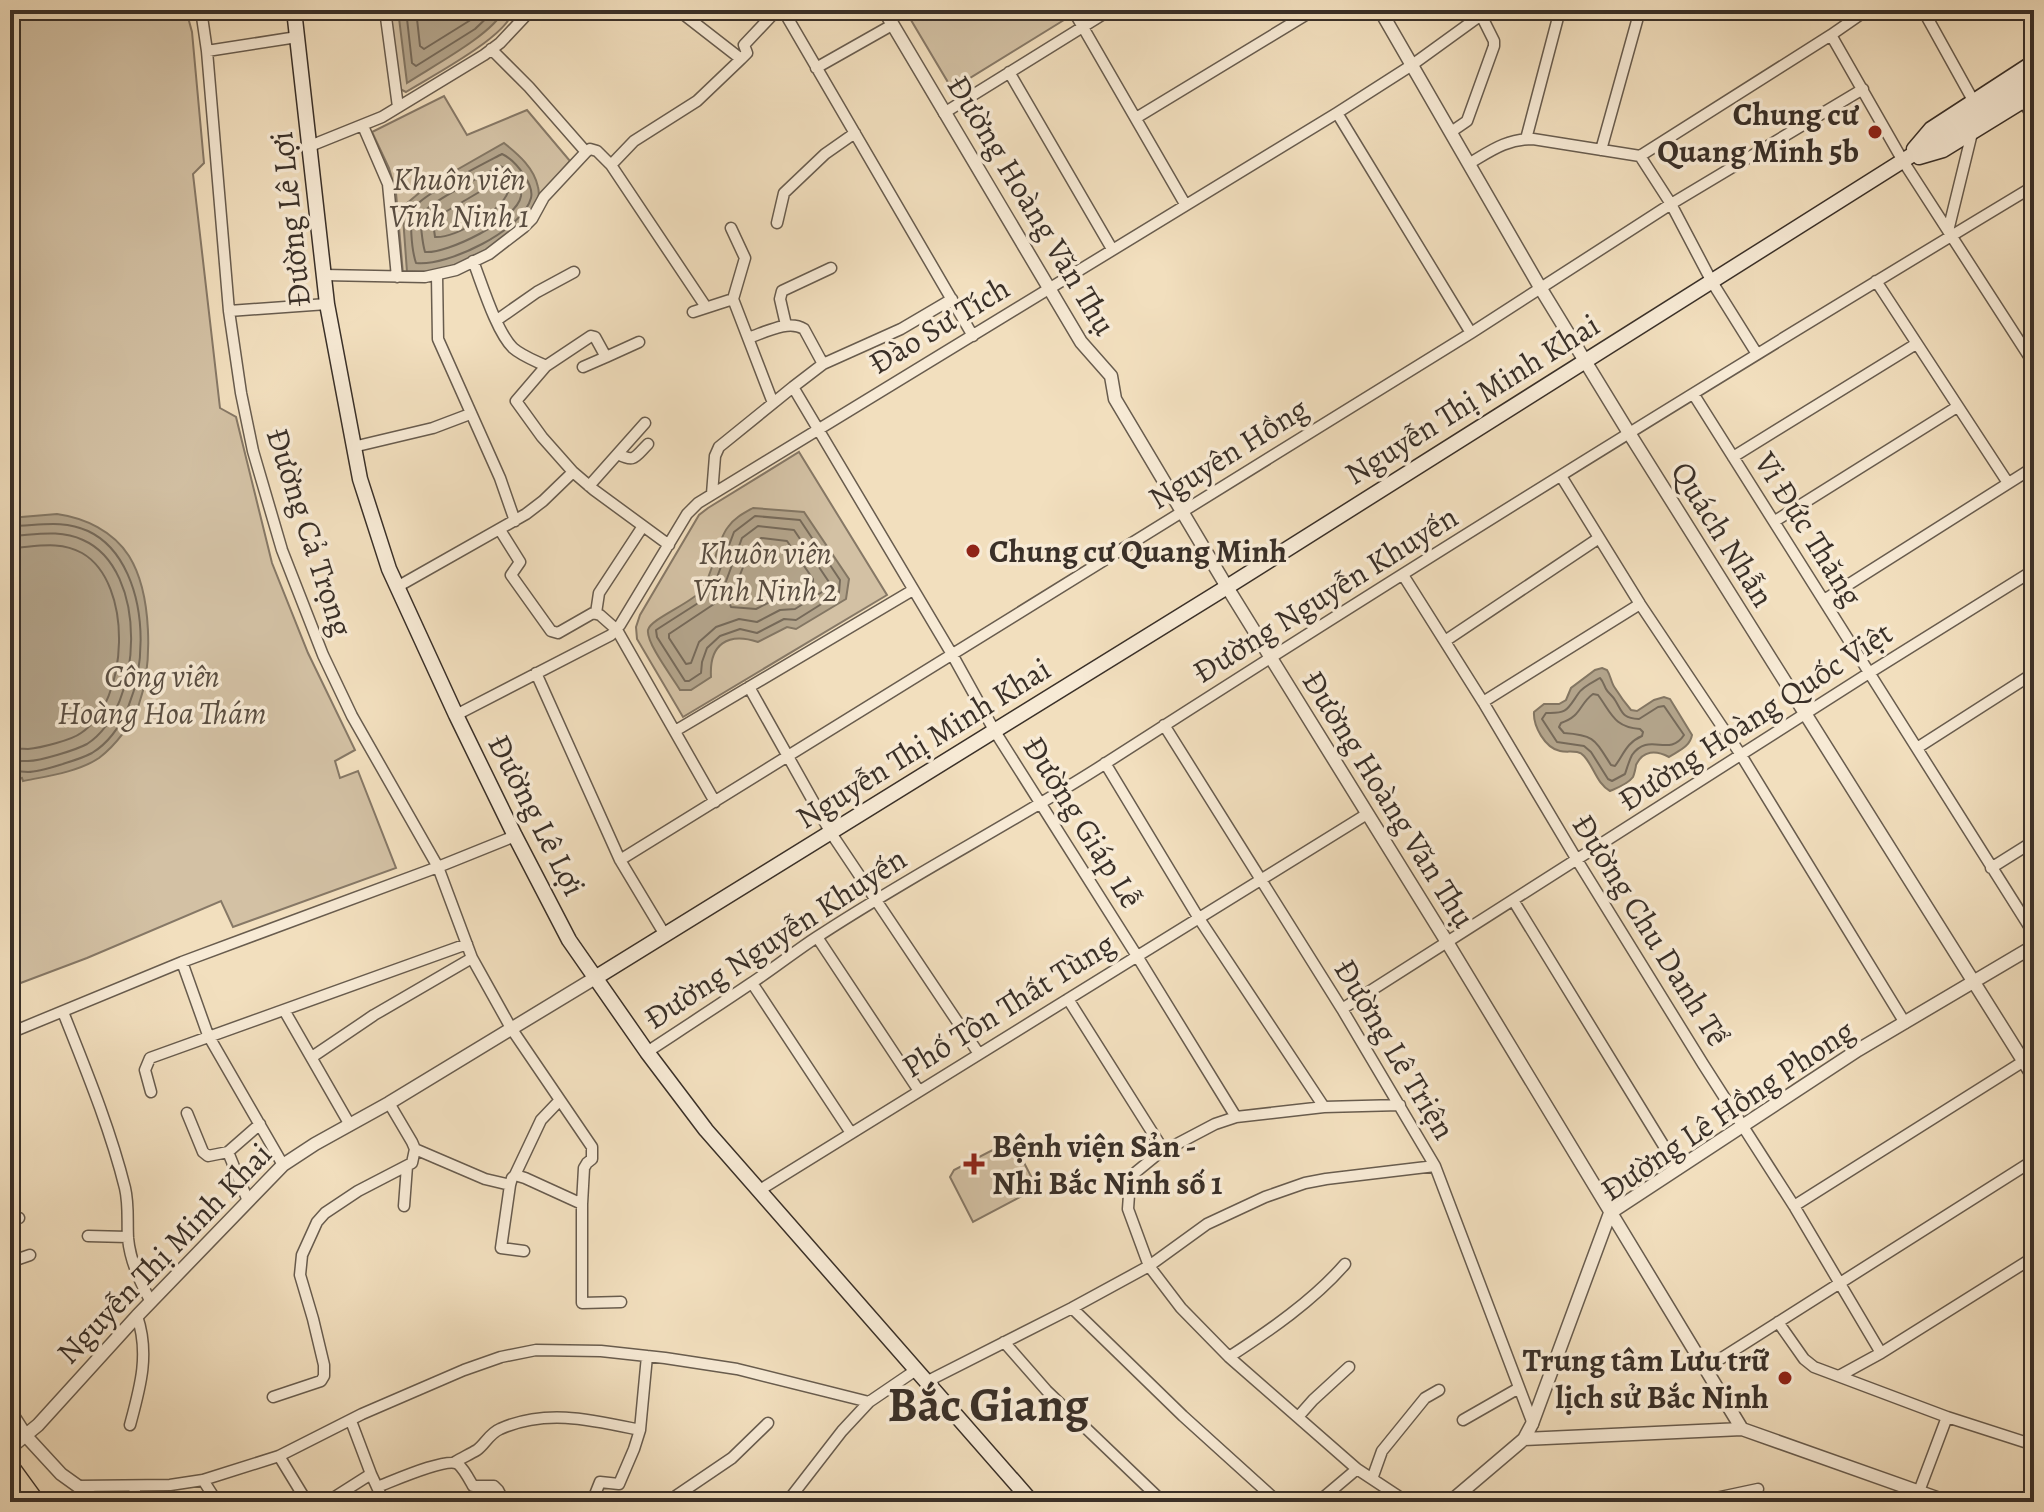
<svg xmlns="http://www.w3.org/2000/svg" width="2044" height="1512" viewBox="0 0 2044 1512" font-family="Alegreya,serif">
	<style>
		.green { fill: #d3c1a4; stroke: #867866; stroke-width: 2 }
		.water { fill: #b3a48b; stroke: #837663; stroke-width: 2 }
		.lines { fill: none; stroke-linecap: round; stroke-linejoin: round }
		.shore { stroke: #766a5a; stroke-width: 2 }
		.minor-casing { stroke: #685c4e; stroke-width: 13 }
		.tertiary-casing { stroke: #685c4e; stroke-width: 15 }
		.secondary-casing { stroke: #3a3028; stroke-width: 17 }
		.motorway-casing { stroke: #3a3028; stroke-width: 23 }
		.minor { stroke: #f7ead5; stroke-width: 10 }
		.tertiary { stroke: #f7ead5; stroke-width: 12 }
		.secondary { stroke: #f7ead5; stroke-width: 14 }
		.motorway { stroke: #f2dfbe; stroke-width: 20 }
		.poi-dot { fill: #8f2418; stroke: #f7ead5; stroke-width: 3 }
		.labels { text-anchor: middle; stroke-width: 7; stroke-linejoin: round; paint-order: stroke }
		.poi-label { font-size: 32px; font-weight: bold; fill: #3a3028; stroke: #f7ead5; text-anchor: end }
		.park-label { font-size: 32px; font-style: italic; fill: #594d41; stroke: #f7ead5 }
		.street-label { font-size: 32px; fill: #3a3028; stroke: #f7ead5 }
		.town-label { font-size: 48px; font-weight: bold; fill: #3a3028; stroke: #f7ead5 }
	</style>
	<rect width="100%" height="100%" fill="#f2dfbe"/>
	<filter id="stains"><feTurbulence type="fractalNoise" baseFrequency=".0025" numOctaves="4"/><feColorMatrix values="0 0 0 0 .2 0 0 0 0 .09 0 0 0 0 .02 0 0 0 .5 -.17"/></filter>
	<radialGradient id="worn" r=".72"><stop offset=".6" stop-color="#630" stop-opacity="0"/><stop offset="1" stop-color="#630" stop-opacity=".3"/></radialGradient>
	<path class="green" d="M10,10H186L192,32L204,163L193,174L220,408L236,417L272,563L308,653L355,750L335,761L340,778L358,771L396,868L233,927L221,901L87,958L10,987Z
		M390,10H513C509,36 430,77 406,92L400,89Z
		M905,10H1058L1064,20L952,89Z
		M444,96L467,135L527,110L570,161L547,187L535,211L487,253L440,272L403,274L396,193L389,168L372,132Z
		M799,452L887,595L683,717L637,639L636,627L640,615L699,515L708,508Z
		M1006,1143L1015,1145L1037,1188L973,1222L950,1177L954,1170Z"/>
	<path class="water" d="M398,10H504C492,35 431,67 407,83Z
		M504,143C519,155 534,168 538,187C547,223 473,261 445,268C433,272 420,272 407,272L403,217L406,204L425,188Z
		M753,508L804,512L849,579L846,599L796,629L787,627L758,642C728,632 709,644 711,677L691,690H680C673,678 646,643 648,630C650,619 692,603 702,590C714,572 716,542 728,527C734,518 744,513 753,508Z
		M57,514C85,518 113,531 129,556C152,593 153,664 139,704C132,724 116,745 99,758C78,772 48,776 23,781L22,778L10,781V518Z
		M1602,668L1607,670C1611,676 1611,683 1615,688C1620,696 1625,703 1631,710L1637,711L1654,700L1664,697L1670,699L1692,735C1690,747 1678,751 1669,757C1656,750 1643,750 1636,765C1636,767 1634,775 1633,777C1628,784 1617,788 1610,791C1597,784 1594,767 1584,756C1578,749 1568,753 1560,751C1545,748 1533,726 1534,712L1544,704H1559L1566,700L1571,688L1595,670Z"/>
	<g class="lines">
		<path class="shore" d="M406,10L412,63L416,66L475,29L495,10
			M416,10L420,46L424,49L469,21L481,10
			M502,154C511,158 518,166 524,175C528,181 533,190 531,198C523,230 447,267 416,263C412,251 408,217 415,207C423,194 485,163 502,154Z
			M500,166C507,168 510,172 514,178C517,183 522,189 521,196C517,220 447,254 425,252C423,245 419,220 422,214C429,202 486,174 500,166Z
			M498,181L502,182L508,192C501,211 456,238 435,237L433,222L435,218Z
			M755,516L800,520L840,580L839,593L796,620L784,619L757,633L740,629L720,636L707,648L702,662L701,673L689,681H685L657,637L656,630L706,598L716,580L734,532Z
			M10,526C37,526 62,519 88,531C159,564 156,714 92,753C81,759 40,772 28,772C20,771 17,771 10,773
			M758,526L794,530L829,582L830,587L795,609L780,610L757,622L739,619L716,627L699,642L691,663L686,664L669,638V634L714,604L725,584L742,538Z
			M10,536C35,535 59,529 83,540C149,569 144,707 87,744C76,750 40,761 28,761C21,761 17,760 10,763
			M761,538L787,541L813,579V583L792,596L776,599L756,609L731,607L729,602L752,545Z
			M10,548C35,547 59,540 82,553C134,583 129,701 81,733C72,740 40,748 28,749C21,749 17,748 10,750
			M1600,678C1603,681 1604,685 1606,689C1608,693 1613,696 1615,700C1623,713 1622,718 1639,719L1658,707L1664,706L1684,735C1669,758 1649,731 1632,755C1629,761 1627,768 1625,774L1612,781L1608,779L1591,752L1584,746L1557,742L1542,719L1546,713C1567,714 1567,710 1578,694C1582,687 1593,682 1600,678Z
			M1593,694L1598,695C1612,714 1614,727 1640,729L1643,732L1642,736C1626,743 1624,754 1615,766L1611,765C1595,740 1595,735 1564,733L1559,727L1561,723C1582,716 1579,704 1593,694Z"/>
		<defs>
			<path id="minor" d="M201,10L207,51L229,311L241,393L253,451L282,550L323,655L352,716L438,867L472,958L511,1028L592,1147V1159L587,1163L584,1168L582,1204V1303L621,1302
				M385,10L398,107
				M783,10L973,336
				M1073,10L1185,204
				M1923,10L1974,102
				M1831,35L1903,161L2034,364
				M491,49L529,87L586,152L590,149L597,151L611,165L706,307
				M207,51L297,37
				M741,59L747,53L744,45L777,10
				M816,68L892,25
				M1009,72L1112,249
				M2023,101L2034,119
				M944,113L1110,10
				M1337,113L1471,333
				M1136,118L1314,10
				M363,126L388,184L397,277
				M1451,132L1467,121L1494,46V41L1481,15
				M1526,139L1560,10
				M310,146L382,117L484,55L500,43L531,10
				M1601,150L1640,10
				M1640,156L1671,204L1712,282L1757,354
				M1470,163C1492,150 1507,139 1533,139L1640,156L1831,35L1867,10
				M611,165L634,141L697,101L741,59L678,10
				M777,223L784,193L825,154L855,133
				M731,228L745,258L733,299
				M1948,231L1972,133
				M324,275L425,277L456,270L489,254L524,227L532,219L544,197L586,152
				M437,275L438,339L500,478L515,521
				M1876,281L2008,483
				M229,311L327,304
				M693,312L733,299L748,338
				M497,320L537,292L574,272
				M786,325L780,299L782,291L831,268
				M546,366L591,336L595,337L606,357L639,342
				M583,367L606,357
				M793,387L823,364L901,329L952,299
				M1694,395L2034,934
				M773,403L748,338C764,333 788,319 804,329L823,364
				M353,447L433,428L470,414
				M618,454C635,463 635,457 648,444
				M1733,457L1916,344
				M573,472L594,490L669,545
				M1561,476L1640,604L1741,755L1905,1023
				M589,486L645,423
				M712,494L715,456L719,447L793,387L953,656L994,730L1137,956L1236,1117
				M1775,521L1957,407
				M500,530L520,562L511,575L551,631L558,633L593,613L600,615L617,630L715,802
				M1403,575L1483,702L1577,860L1703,1064L1794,1206L1881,1353
				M397,587L526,514L543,501L573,472L542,437L516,401L546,366C536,361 522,356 513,348C496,331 482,284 473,261
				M1824,600L2034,467
				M596,613L599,593L643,526
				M1445,641L1599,538
				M536,673L620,860L665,935
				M749,687L831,833L979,1054
				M1483,702L1640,604
				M456,715L611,635L620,625L687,514L698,503L1337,113L1412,65L1488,10
				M1164,725L1342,1009L1435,1166L1533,1424
				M675,731L913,590
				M1917,748L2034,673
				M1105,763L1198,917L1324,1107
				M620,860L1471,333L1671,204L1863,89
				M1991,868L2034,841
				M1513,900L1678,1169
				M817,937L919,1091
				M182,962L208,1035L283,1165
				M752,983L851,1133
				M1068,999L1164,1151
				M1342,1009L1869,673L2034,570
				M284,1010L350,1125
				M63,1012C86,1070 110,1128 125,1188C129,1205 127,1221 128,1238C130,1261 140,1282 151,1302
				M10,1033L182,962L438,867L515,836
				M647,1052C682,1029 716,1007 750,984C773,969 794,952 817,937C911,875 1011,824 1106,763C1412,566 1722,374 2034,186
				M312,1057L374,1015L472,958
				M151,1092L145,1070L150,1058L467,944
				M1400,1105L1324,1107L1236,1117L1215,1124L1158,1154L1136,1172L1130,1180L1128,1209L1149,1266L1181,1308L1229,1357L1357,1469L1407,1502
				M187,1113L203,1152L208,1156L228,1152L260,1124
				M415,1149L485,1179L510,1185L512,1178L515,1175L525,1178L582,1204
				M228,1152L248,1201
				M515,1175L541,1120L560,1100
				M510,1185L501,1248L524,1251
				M758,1191L1367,814
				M404,1206L407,1166
				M1794,1206L2024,1061
				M10,1220L19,1218
				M88,1236L128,1237
				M10,1262L30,1255
				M1072,1308L1183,1416L1278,1502
				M1778,1322L1804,1359L1814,1367L1947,1417L2034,1445
				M1004,1342L1047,1391L1163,1502
				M1229,1357C1269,1331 1314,1300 1345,1264
				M1706,1368L2034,1160
				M1839,1376L1881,1353L2034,1257
				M926,1382L1072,1308L1149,1266L1207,1224L1265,1197L1305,1183L1326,1179L1435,1166
				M273,1397L321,1381L324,1376V1365L313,1319L300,1275L302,1255L317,1222L325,1213L358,1191L412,1163L415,1149L412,1142L389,1103
				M1298,1417L1313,1400L1349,1367
				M1463,1420L1519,1388
				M351,1421L371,1474L384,1502
				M130,1425C140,1388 150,1354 137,1316
				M279,1456L307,1502
				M455,1462C462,1458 470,1454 477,1450C485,1444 490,1433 500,1429C546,1408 593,1420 640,1430
				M1372,1479L1382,1451L1425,1398L1439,1390
				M203,1480L217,1502
				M78,1486L170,1485L203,1480L279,1456L362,1414L464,1370L501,1357L536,1350L601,1351L665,1358L737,1369L869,1402
				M377,1487C391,1482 446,1457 458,1464C464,1469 469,1479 473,1486H494L498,1490L504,1502
				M131,1502L136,1487
				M327,1502L371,1474
				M592,1502L600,1482L619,1484L634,1449L640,1430L647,1356
				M673,1502L676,1496L732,1458L768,1423
				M787,1502L842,1431L869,1402L916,1370
				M1318,1502L1357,1469
				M1697,1502L1758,1489
				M1915,1502L1947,1417"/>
			<path id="tertiary" d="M884,10L1081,342L1111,376L1115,399L1227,587L1447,942L1742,1429L1948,1502
				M1380,10L1541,289L1629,433L2034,1078
				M10,1411L26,1436L61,1474L100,1502
				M1524,1439L1742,1429
				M10,1448L38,1425L137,1316L283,1165L315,1144L389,1103L595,978
				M1450,1502L1524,1439L1532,1424L1610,1213L1858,1050L2034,946"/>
			<path id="secondary" d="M294,10L327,304L360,479L389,569L456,715L515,836L569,940L647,1052L706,1130L1032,1502
				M1914,149L1931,129L2034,62
				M1919,157L1943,150L2034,94
				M595,978L1227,587L2034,78"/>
			<path id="motorway" d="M10,1469L34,1502"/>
		</defs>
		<use href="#minor" class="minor-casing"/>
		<use href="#tertiary" class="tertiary-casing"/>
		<use href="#secondary" class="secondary-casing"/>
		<use href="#motorway" class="motorway-casing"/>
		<use href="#minor" class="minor"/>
		<use href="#tertiary" class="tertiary"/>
		<use href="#secondary" class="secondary"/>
		<use href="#motorway" class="motorway"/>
	</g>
	<g class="poi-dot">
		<circle cx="1875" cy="132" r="8"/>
		<circle cx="973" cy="551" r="8"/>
		<path d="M970 1152h8v8h8v8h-8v8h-8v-8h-8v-8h8z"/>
		<circle cx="1785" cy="1378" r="8"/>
	</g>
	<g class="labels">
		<g class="poi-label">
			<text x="1859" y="125">Chung cư<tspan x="1859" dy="37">Quang Minh 5b</tspan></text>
			<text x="989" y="562" text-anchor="start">Chung cư Quang Minh</text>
			<text x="992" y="1157" text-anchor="start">Bệnh viện Sản -<tspan x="992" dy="37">Nhi Bắc Ninh số 1</tspan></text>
			<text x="1769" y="1371">Trung tâm Lưu trữ<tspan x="1769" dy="37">lịch sử Bắc Ninh</tspan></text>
		</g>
		<g class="park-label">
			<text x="459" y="190">Khuôn viên<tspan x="459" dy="37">Vĩnh Ninh 1</tspan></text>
			<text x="765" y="564">Khuôn viên<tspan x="765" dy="37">Vĩnh Ninh 2</tspan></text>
			<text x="162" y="687">Công viên<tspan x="162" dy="37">Hoàng Hoa Thám</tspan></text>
		</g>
		<g class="street-label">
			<text transform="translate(1032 205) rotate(59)" y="11">Đường Hoàng Văn Thụ</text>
			<text transform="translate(290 219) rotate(-96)" y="11">Đường Lê Lợi</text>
			<text transform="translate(939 325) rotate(-31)" y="11">Đào Sư Tích</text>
			<text transform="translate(1472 399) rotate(-32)" y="11">Nguyễn Thị Minh Khai</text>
			<text transform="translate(1228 453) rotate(-32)" y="11">Nguyên Hồng</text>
			<text transform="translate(1809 529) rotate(58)" y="11">Vi Đức Thăng</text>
			<text transform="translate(310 532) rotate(72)" y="11">Đường Cả Trọng</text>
			<text transform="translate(1723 534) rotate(58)" y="11">Quách Nhẫn</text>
			<text transform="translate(1325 594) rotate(-32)" y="11">Đường Nguyễn Khuyến</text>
			<text transform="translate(1755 716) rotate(-33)" y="11">Đường Hoàng Quốc Việt</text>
			<text transform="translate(923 743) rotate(-32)" y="11">Nguyễn Thị Minh Khai</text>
			<text transform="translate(1389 799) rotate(58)" y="11">Đường Hoàng Văn Thụ</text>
			<text transform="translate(537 815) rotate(63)" y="11">Đường Lê Lợi</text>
			<text transform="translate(1083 822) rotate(58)" y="11">Đường Giáp Lễ</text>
			<text transform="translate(1651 930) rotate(58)" y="11">Đường Chu Danh Tể</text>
			<text transform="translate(775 938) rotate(-33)" y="11">Đường Nguyễn Khuyến</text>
			<text transform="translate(1008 1005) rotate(-32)" y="11">Phố Tôn Thất Tùng</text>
			<text transform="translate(1395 1049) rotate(59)" y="11">Đường Lê Triện</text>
			<text transform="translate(1727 1110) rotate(-34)" y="11">Đường Lê Hồng Phong</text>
			<text transform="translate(164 1253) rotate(-46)" y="11">Nguyễn Thị Minh Khai</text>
		</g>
		<g class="town-label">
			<text x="988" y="1421">Bắc Giang</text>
		</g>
	</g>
	<rect width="2044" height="1512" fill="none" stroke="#f2dfbe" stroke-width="40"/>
	<rect x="12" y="12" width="2020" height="1488" fill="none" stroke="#3a3028" stroke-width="4"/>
	<rect x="20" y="20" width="2004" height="1472" fill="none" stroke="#3a3028" stroke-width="2"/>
	<rect width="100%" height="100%" filter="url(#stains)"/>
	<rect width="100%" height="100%" fill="url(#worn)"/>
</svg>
